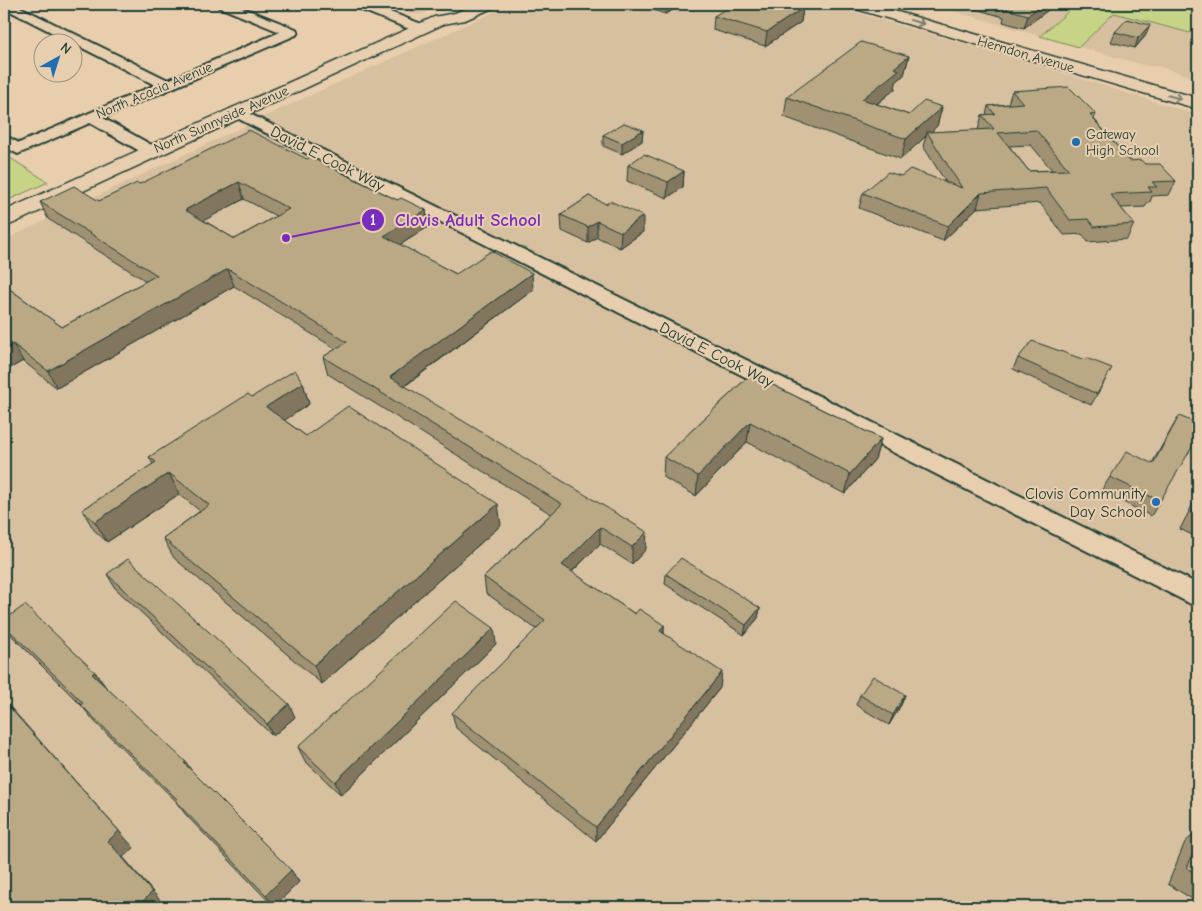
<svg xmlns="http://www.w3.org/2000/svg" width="1202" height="911" viewBox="0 0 1202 911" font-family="'Comic Neue',sans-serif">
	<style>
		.built { fill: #d7c09f }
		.green { fill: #c7d386; stroke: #73885d }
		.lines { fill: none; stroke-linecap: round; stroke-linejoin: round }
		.minor-casing { stroke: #1f3d34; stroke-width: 4 }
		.secondary-casing { stroke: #1f3d34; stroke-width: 3 }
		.primary-casing { stroke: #1f3d34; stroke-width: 3 }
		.minor { fill: #e7ceaf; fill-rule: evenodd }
		.secondary { fill: #e7ceaf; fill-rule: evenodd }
		.primary { fill: #e7ceaf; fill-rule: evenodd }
		.wall { fill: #a19173; stroke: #1f3d34; fill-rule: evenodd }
		.shaded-wall { fill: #83765e; stroke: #1f3d34 }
		.building { fill: #bba986; stroke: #1f3d34; fill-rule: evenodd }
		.oneway { stroke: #797e6b }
		.poi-dot { fill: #1f6fb2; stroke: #e7ceaf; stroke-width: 2 }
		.labels { text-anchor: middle; stroke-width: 4; stroke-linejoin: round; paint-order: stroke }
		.far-street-label { font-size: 14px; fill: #1f3d34; stroke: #e7ceaf }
		.far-poi-label { font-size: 14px; fill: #1f3d34; stroke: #e7ceaf; text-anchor: start }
		.street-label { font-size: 16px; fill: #1f3d34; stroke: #e7ceaf }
		.poi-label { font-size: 16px; fill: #1f3d34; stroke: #e7ceaf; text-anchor: end }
		.leader { fill: none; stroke: #7b2cbf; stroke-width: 2 }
		.callout-dot { fill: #7b2cbf; stroke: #e7ceaf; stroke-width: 2 }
		.mark-label { font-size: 15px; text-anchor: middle; font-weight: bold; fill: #fff }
		.callout-label { font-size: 18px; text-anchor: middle; font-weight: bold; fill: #7b2cbf; stroke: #e7ceaf; stroke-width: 4; stroke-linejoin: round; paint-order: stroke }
	</style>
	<rect width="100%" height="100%" fill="#e9cead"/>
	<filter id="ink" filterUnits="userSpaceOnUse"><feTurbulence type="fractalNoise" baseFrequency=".02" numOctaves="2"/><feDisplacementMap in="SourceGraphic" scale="10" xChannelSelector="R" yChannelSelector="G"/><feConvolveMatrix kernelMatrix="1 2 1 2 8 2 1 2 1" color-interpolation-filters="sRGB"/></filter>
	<g filter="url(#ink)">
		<path class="built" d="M382,4H443L421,14H409Z
			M512,4H826L1031,63L1198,115V907H4V240L289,105Z
			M929,4H1077L1040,36Z
			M1114,13L1190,33L1198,24V80L1184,74L1157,66H1147L1079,47Z"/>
		<path class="green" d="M1077,4H1198V24L1190,33L1114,13L1079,47L1040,36Z
			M4,156H7L48,182L4,202Z"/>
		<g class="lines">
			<defs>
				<path id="minor" d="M4,4H14L168,80L280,32L219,7L217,4H233L296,29L298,32L296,35L103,118L157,148L159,151L157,154H145L90,123L18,154L4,147V135L19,143L155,85L4,8Z
					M352,4H369L427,26L429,29L422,33L417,32L354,7Z
					M236,107L1198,584V607L1189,603L231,115L228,112L231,109Z"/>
				<path id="secondary" d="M477,4H498L495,7L465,20L444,24L12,224L4,225V211L434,17L455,13Z"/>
				<path id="primary" d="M846,4H870L1198,98V109L849,7Z"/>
			</defs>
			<use href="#minor" class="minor-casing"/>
			<use href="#secondary" class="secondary-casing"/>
			<use href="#primary" class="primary-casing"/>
			<use href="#minor" class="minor"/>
			<use href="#secondary" class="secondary"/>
			<use href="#primary" class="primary"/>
		</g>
		<path class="wall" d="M396,4H430L415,11Z
			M636,4H684L665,14Z
			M956,4H1056L1024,28L1003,22L1004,17Z
			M803,8L801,22L765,46L713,30L714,16Z
			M1115,32L1146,35L1135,48L1111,42Z
			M909,56L904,75L896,82L895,89L877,104L909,115L942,107L937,126L931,132L978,130L982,115H986L988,106L1008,104L1012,91L1096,114L1094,119L1130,161L1145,164L1176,181L1169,195L1152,196L1150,202H1148L1145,207L1121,208L1134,224L1127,239L1088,242L1082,234L1064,235L1040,203L977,208L943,241L859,208L863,193L901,176L945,181L923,146L926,136L901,159L784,117L787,97ZM1031,145L1052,170L1029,171L1009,146Z
			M643,130L642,141L622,154L603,146V135Z
			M307,159L397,200L426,210L428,227L400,245L456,274L533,290L405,386L646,549L632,564L600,544L572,572L635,614L664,625V633L720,688L596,841L456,728L452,713L536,629L486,593L484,577L551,514L328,374L323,357L336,349L234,286L57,388L23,361L5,371L4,370V285L62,327L146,281L48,219L40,202L99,201L140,184ZM244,199L276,216L235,239L203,220Z
			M628,165L684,171L683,187L667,198L627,181Z
			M589,196L643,232L620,248L597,237L588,243L562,231L561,215Z
			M1018,358L1106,379L1091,405L1013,369Z
			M751,374L881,439L875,459L845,494L747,442L696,496L663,477L664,457Z
			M303,383L309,404L284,420L306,436L501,525L322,684L174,558L163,538L200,511L179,494L107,542L94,530L82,510L153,464L149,457L252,397Z
			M1179,416L1160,501L1151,516L1101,491L1110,477L1152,463Z
			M1198,494V538L1180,529Z
			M107,574L295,717L273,736L115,588Z
			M666,574L760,608L758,618L744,635L665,584Z
			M4,620L95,672L104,685L291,870L299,882L274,907L186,815L176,802H177L93,720L81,705L13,637L4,625Z
			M496,644L341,795L305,761L298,747Z
			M860,695H905L901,705L889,725L856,705Z
			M1198,831V907H1195L1197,902L1168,884L1185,842Z"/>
		<path class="shaded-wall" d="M414,4H430L415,11Z
			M666,4H684L665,14Z
			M1043,4H1056L1024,28L1028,15Z
			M803,8L801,22L765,46L767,32Z
			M1150,25L1146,35L1135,48L1138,38Z
			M909,56L904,75L896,82L895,89L858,119L862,99L894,68Z
			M942,107L937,126L929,134L927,132L926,136L901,159L906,139Z
			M643,130L642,141L622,154V143Z
			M684,171L683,187L667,198L668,182Z
			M239,182L244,199L192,227L185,210Z
			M981,193L977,208L943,241L948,226Z
			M426,210L428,227L387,253L384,236Z
			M643,216V232L620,248L621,232Z
			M597,221V237L588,243V227Z
			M228,269L234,286L57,388L48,371Z
			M532,273L533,290L393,394L390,377Z
			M13,344L23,361L5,371L4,369V349Z
			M303,383L309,404L273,428L266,407Z
			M750,422L747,442L696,496L698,476Z
			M881,439L875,459L845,494L850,474Z
			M169,473L179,494L107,542L95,522Z
			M498,504L501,525L322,684L314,665Z
			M600,527V544L562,581V565Z
			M647,532L646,549L632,564V547Z
			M4,587L7,591L4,593Z
			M760,608L758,618L744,635L746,625Z
			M664,625L663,642L660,631Z
			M494,628L496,644L341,795L335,782Z
			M95,672L106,687L92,674Z
			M722,672L720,688L596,841V827Z
			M905,695L901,705L889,725L893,715Z
			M4,700L134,848L123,857L166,907H143L140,904L108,841Z
			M289,704L295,717L273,736L267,724Z
			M186,762L195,776L184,763Z
			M291,870L299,882L274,907L266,895Z"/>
		<path class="building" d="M734,4H788L803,8L767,32L714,16Z
			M1005,4H1043L1028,15L1006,9L1011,6Z
			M1127,19L1150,25L1138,38L1115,32Z
			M861,42L909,56L894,68L899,70L862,99L909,115L924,101L942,107L906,139L787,97Z
			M1069,87L1096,114L1090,115L1130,161L1141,160L1145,164H1160L1176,181L1152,182L1157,187H1148L1152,192L1110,194L1134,224L1094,227L1088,219L1070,220L1046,188L981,193L948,226L863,193L888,172L901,176L910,169L962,188L927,132L994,129L982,115L995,114L988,106L1023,103L1012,91ZM1036,130L1069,170L1029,171L998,133Z
			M624,123L643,130L622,143L603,135Z
			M249,130L307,159L310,157L397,200L401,198L426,210L384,236L456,274L491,251L532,273L390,377L647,532L632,547L600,527L562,565L635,614L639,609L664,625L660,631L722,672L596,827L452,713L545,620L484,577L562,504L323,357L347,342L228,269L48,371L13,344L4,349V285L62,327L157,275L40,202L74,186L99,201L137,183L140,184ZM239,182L289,209L235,239L185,210Z
			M644,154L684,171L668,182L628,165Z
			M589,196L606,204L610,201L643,216L621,232L597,221L588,227L561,215Z
			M1032,341L1085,360L1086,358L1112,368L1097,394L1018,358Z
			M295,370L303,383L266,407L306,436L348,406L498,504L314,665L163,538L209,505L169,473L95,522L82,510L156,462L149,457L248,394L252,397Z
			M751,374L881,439L850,474L750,422L698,476L664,457Z
			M1179,416L1198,424V437L1160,501L1110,477L1127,451L1153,464Z
			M1198,499V516L1191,513Z
			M681,558L760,608L746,625L666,574Z
			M128,559L289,704L267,724L107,574Z
			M456,601L494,628L335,782L298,747Z
			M25,605L95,672L92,674L186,762L184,763L291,870L266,895L176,802L178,800L81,705L83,703L4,625V620Z
			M873,676L905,695L893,715L860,695Z
			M4,701L119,831L108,841L152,892L140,904L143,907H4Z
			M1198,841V875L1187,868Z"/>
		<defs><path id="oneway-shaft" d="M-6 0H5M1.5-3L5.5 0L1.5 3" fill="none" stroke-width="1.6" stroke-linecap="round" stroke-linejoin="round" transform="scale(1.25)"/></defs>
		<g class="oneway">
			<use href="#oneway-shaft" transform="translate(917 22) rotate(16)"/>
			<use href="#oneway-shaft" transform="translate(1174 97) rotate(16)"/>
		</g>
	</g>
	<g class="poi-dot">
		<circle cx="1076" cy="142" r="5"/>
		<circle cx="1156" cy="502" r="5"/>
	</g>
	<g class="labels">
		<g class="far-street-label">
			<text transform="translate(1026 54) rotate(16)" y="5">Herndon Avenue</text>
			<text transform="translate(154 90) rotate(-23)" y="5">North Acacia Avenue</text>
			<text transform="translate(221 119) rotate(-24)" y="5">North Sunnyside Avenue</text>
		</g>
		<g class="far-poi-label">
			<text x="1086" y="139">Gateway<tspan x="1086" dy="16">High School</tspan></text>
		</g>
		<g class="street-label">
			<text transform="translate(328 158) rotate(27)" y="6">David E Cook Way</text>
			<text transform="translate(717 354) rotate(27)" y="6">David E Cook Way</text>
		</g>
		<g class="poi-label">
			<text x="1146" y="499">Clovis Community<tspan x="1146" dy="18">Day School</tspan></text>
		</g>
	</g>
	<path class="leader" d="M286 238L373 220"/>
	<g class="callout-dot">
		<circle cx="286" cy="238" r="5"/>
		<circle cx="373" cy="220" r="12"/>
	</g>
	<g class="mark-label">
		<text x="373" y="225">1</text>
	</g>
	<g class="callout-label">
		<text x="468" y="226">Clovis Adult School</text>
	</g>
	<rect width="1202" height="911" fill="none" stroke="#e7ceaf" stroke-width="20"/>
	<rect x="10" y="10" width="1182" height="891" fill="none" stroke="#1f3d34" stroke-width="2" filter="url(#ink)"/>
	<g transform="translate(58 58) rotate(39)"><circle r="24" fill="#e7ceaf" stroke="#97947e"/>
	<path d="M0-4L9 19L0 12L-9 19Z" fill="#1f6fb2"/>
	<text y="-8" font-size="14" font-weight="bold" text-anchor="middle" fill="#1f3d34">N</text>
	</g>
</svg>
